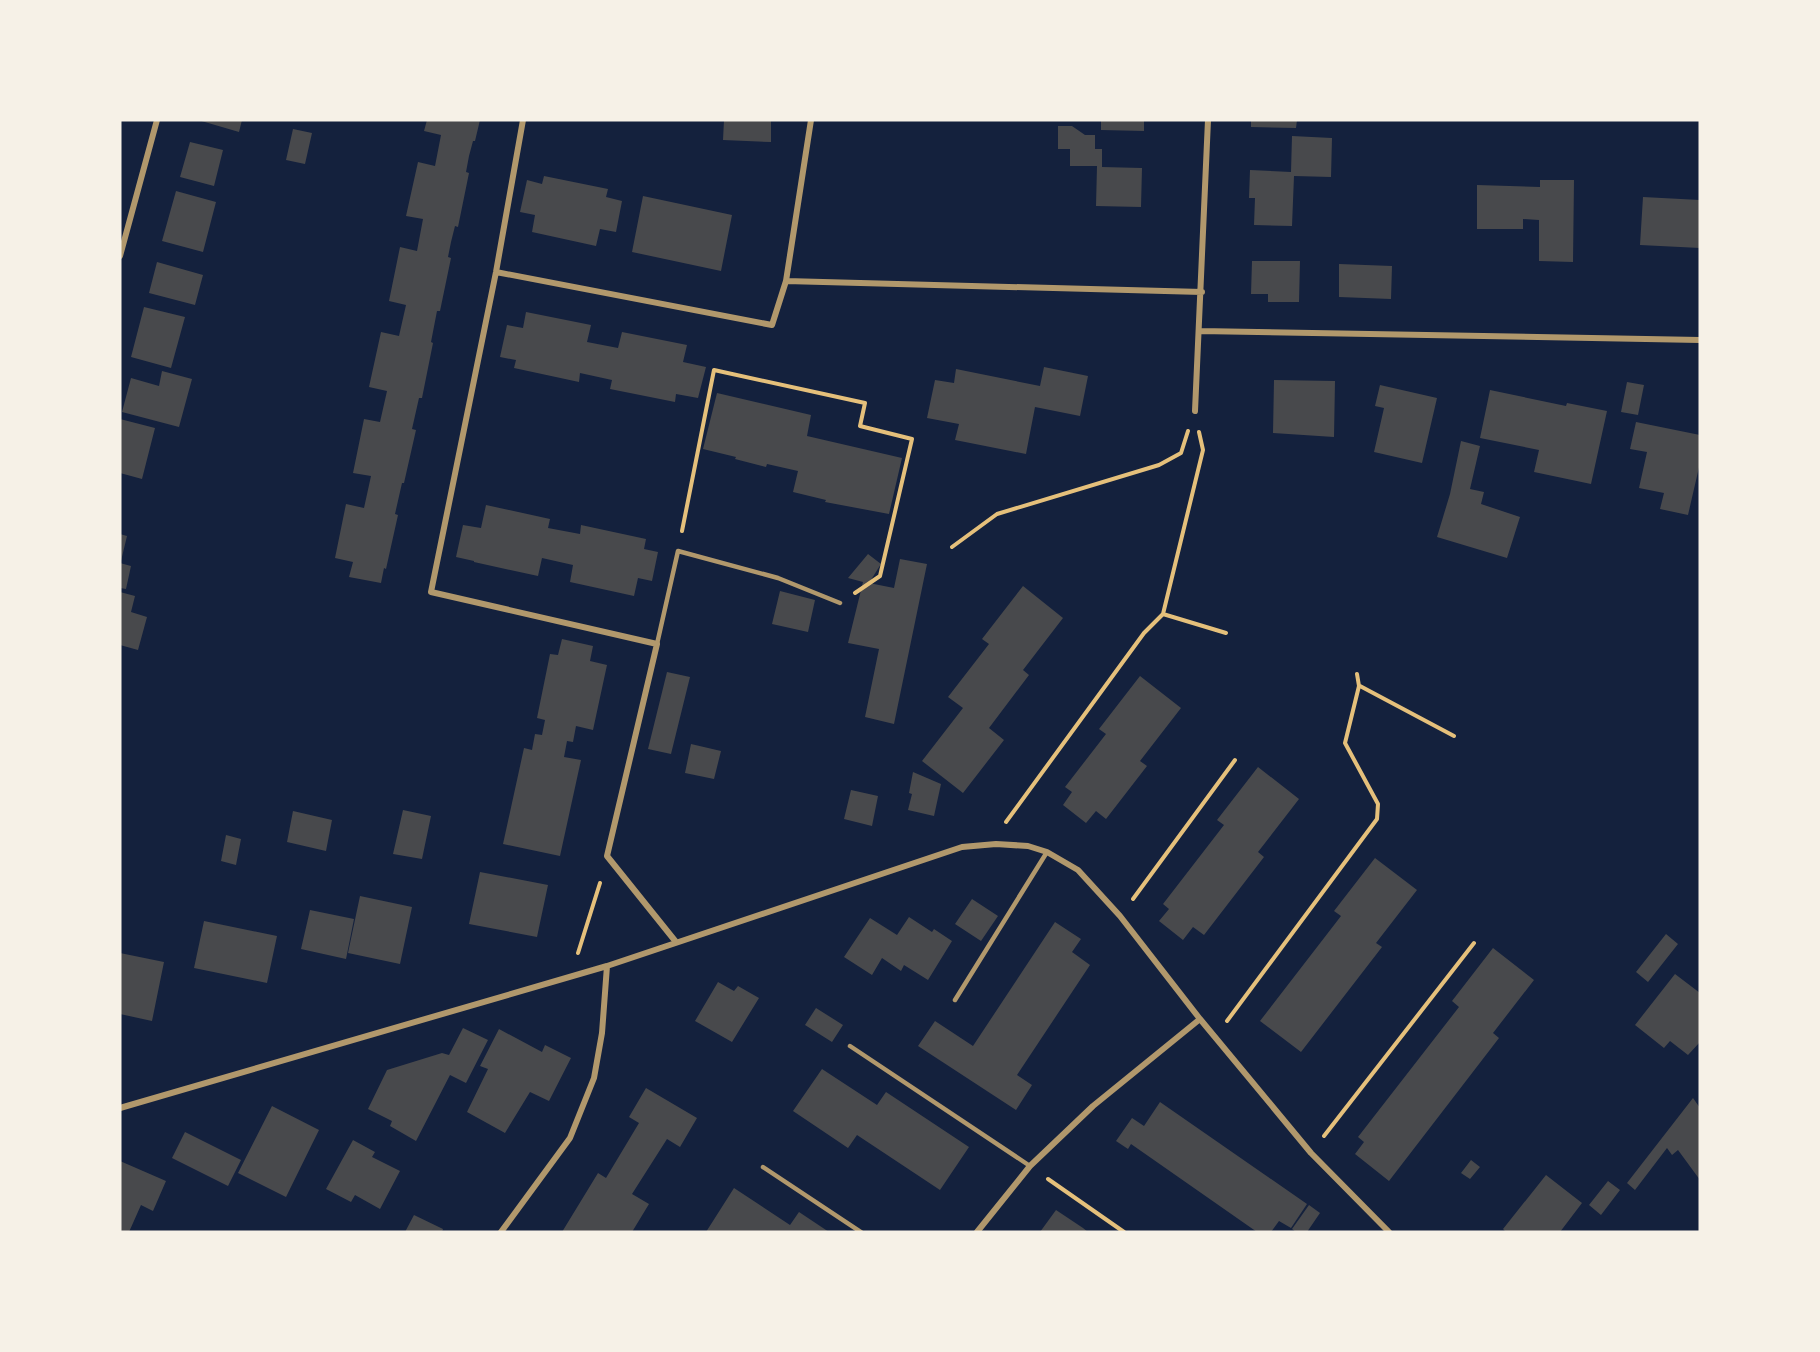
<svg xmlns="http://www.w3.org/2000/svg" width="1820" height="1352" viewBox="0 0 1820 1352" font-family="'Nunito Sans',sans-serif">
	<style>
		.building { fill: #48494c }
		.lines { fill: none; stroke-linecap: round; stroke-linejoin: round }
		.path { stroke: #e5c07b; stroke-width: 4 }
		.service { stroke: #b1986c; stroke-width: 4.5 }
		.minor { stroke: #b1986c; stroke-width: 6 }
	</style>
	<rect width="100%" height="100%" fill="#14213d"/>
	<path class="building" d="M198,120H242L239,132Z
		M427,120H480L475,141H473L469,156L466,172L469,173L458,227L455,226L451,242L448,257L451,258L440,311H437L431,342L433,343L422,398H419L412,429L416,430L404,483H402L395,514L398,515L386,569L384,568L381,583L349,577L353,562L335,558L346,504L364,508L371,476L353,473L364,419L380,422L387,391L369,387L381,332L399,336L406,305L389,301L400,247L417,251L423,219L406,216L418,162L435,166L441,135L424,131Z
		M724,120H771V142L723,140Z
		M1101,120H1144V131L1101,130Z
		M1251,120H1297L1296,128L1251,127Z
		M1058,126H1072L1085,135H1095V149H1102V167L1142,168L1141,207L1096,206L1097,166H1070V149H1058Z
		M293,129L312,133L305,164L286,160Z
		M1292,136L1332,138L1331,177L1294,176L1292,226L1254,225L1255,198H1249L1250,170L1291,172Z
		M190,142L223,150L214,186L180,177Z
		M544,176L608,189L606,197L622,201L616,232L600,229L596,246L532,232L535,215L520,212L527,180L542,184Z
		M1540,180H1574L1573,262L1539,261V220L1523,219V229H1477V185L1540,187Z
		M176,191L216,202L203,252L162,241Z
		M643,196L732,215L721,271L632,252Z
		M1643,197L1700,200V248L1640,245Z
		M1252,261H1300L1299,302H1268V294H1251Z
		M157,262L203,275L195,305L149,293Z
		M1339,264L1392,266L1391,299L1339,297Z
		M144,307L185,317L171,368L131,357Z
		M526,312L591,325L587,342L618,348L622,332L687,345L683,362L706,367L698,398L676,394L675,402L610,389L612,380L580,373L579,382L514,368L516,360L500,357L507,325L523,328Z
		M1044,367L1088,376L1080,416L1035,407L1026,454L955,440L959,424L927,418L935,380L954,383L956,369L1040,386Z
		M162,371L192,379L179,427L122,412L131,378L159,386Z
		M1274,380L1335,381L1334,437L1273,433Z
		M1627,382L1644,385L1638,415L1621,412Z
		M1380,385L1437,398L1422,463L1374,452L1384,408L1375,406Z
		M1490,390L1566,406L1567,403L1607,411L1591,484L1534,472L1539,450L1480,438Z
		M717,393L811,415L807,436L902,458L889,514L825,502L826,500L793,492L798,471L767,464L766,467L735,459L736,457L703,449Z
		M120,419L155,428L142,479L120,473Z
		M1636,422L1700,435V463L1688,515L1660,509L1664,493L1639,488L1647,452L1630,449Z
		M1461,441L1480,446L1470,489L1484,492L1481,504L1520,517L1507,558L1437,537L1450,494Z
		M486,505L550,519L548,528L580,534L581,525L646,539L644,549L658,552L652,581L638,578L634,596L570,582L573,565L542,558L538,576L474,562V561L456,557L463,525L481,528Z
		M120,534L127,536L121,561H120Z
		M868,554L881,564L869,583L894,588L900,559L927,564L894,724L865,717L879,649L848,643L863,582L848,578Z
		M120,563L131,566L126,589L120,588Z
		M1023,586L1063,618L1023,670L1029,675L989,728L1004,740L963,793L922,761L963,708L948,697L989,644L982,639Z
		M780,591L815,600L808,632L772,624Z
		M120,592L135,596L131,612L147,617L138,650L120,645Z
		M562,639L593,646L590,661L607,665L593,730L576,726L573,742L567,741L564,757L581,760L560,856L503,844L524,748L532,750L535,734L542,735L545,720L537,718L550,654L558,655Z
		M667,672L690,677L671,754L648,749Z
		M1140,676L1181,708L1140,761L1147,766L1106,819L1096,811L1086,823L1063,805L1072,792L1065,787L1106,734L1099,729Z
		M691,744L721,751L714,779L685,773Z
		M1258,767L1299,799L1258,852L1264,857L1204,935L1193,927L1183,940L1159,921L1169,909L1163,904L1224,825L1217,820Z
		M913,772L941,784L934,816L908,810L912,794L909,793Z
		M851,790L878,796L872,826L844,819Z
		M403,810L431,816L422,859L393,854Z
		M293,811L332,820L326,851L287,842Z
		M226,835L241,839L236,865L221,861Z
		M1375,858L1417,890L1376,943L1382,947L1301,1052L1260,1021L1341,916L1334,911Z
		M480,872L548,885L537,937L469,924Z
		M360,896L412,907L400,964L348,953Z
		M972,899L998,916L981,941L955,924Z
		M310,910L354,919L346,959L301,949Z
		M909,917L932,932L934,929L952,941L928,980L904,965L901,971L882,958L872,975L844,957L870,918L897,935Z
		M204,921L277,936L267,983L194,968Z
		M1055,922L1081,939L1072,952L1090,965L1017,1075L1032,1085L1016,1110L918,1046L935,1021L973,1046Z
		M1666,934L1678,944L1648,982L1636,972Z
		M1493,948L1534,980L1493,1033L1499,1038L1389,1181L1355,1154L1364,1142L1358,1137L1459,1007L1452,1001Z
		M120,953L164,962L152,1021L120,1014Z
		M1675,974L1700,993V1042L1688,1055L1670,1041L1664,1048L1635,1025Z
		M718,982L734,991L738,986L759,998L732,1042L695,1021Z
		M816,1008L843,1025L832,1042L805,1025Z
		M463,1028L488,1040L466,1083L450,1075L416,1141L390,1126L392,1121L368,1109L387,1070L442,1053L449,1055Z
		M499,1029L542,1052L545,1045L571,1058L549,1101L530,1092L505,1133L467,1112L488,1069L480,1066Z
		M822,1069L877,1105L886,1092L969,1147L940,1190L857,1135L848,1148L793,1111Z
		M646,1088L697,1118L680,1147L667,1139L632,1194L649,1204L632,1232H562L598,1173L606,1178L639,1123L629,1117Z
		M1693,1098L1700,1108V1180L1678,1150L1672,1155L1667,1148L1635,1190L1627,1183Z
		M1160,1102L1307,1204L1291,1228L1279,1221L1271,1232H1257L1131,1144L1128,1149L1116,1141L1132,1118L1144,1126Z
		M272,1106L319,1130L286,1197L238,1173Z
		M185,1132L241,1160L228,1186L172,1158Z
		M353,1140L375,1152L372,1157L400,1171L380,1209L355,1195L351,1202L326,1189Z
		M1471,1160L1480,1167L1470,1179L1461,1173Z
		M120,1161L166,1181L153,1211L141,1205L129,1232H120Z
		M1546,1175L1582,1203L1560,1232H1506L1503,1229Z
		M1608,1181L1620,1190L1601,1215L1589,1205Z
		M734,1188L790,1225L799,1212L829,1232H706Z
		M1309,1205L1320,1213L1307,1232H1296L1292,1229Z
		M1056,1210L1083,1228L1088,1232H1040Z
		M414,1215L443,1229L442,1232H405Z"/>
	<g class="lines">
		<path class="path" d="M682,531L714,370L865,403L860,426L912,439L880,576L855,593
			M952,547L997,514L1159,465L1181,453L1188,431
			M1163,614L1226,633
			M1360,686L1454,736
			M1006,822L1144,633L1163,614L1203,450L1199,432
			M1133,899L1235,760
			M578,953L600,883
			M1227,1021L1377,819L1378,804L1345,743L1359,686L1357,674
			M1324,1136L1474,943
			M1048,1179L1124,1232"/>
		<path class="service" d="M657,644L678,551L778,578L840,603
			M955,1000L1047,852
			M850,1046L1030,1166
			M763,1167L861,1232"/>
		<path class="minor" d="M523,120L496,272L431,592L657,644L607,856L676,942
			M120,256L157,120
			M496,272L772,325L786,281L1202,292
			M786,281L811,120
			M1200,331L1700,340
			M1195,411L1208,120
			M120,1108L607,966L962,847L996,844L1028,846L1047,852L1078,870L1120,916L1200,1019L1311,1153L1389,1232
			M501,1232L570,1138L594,1078L602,1033L607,966
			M977,1232L1030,1166L1093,1106L1200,1019"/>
	</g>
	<rect width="1820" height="1352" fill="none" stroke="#f6f1e7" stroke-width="243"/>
</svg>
